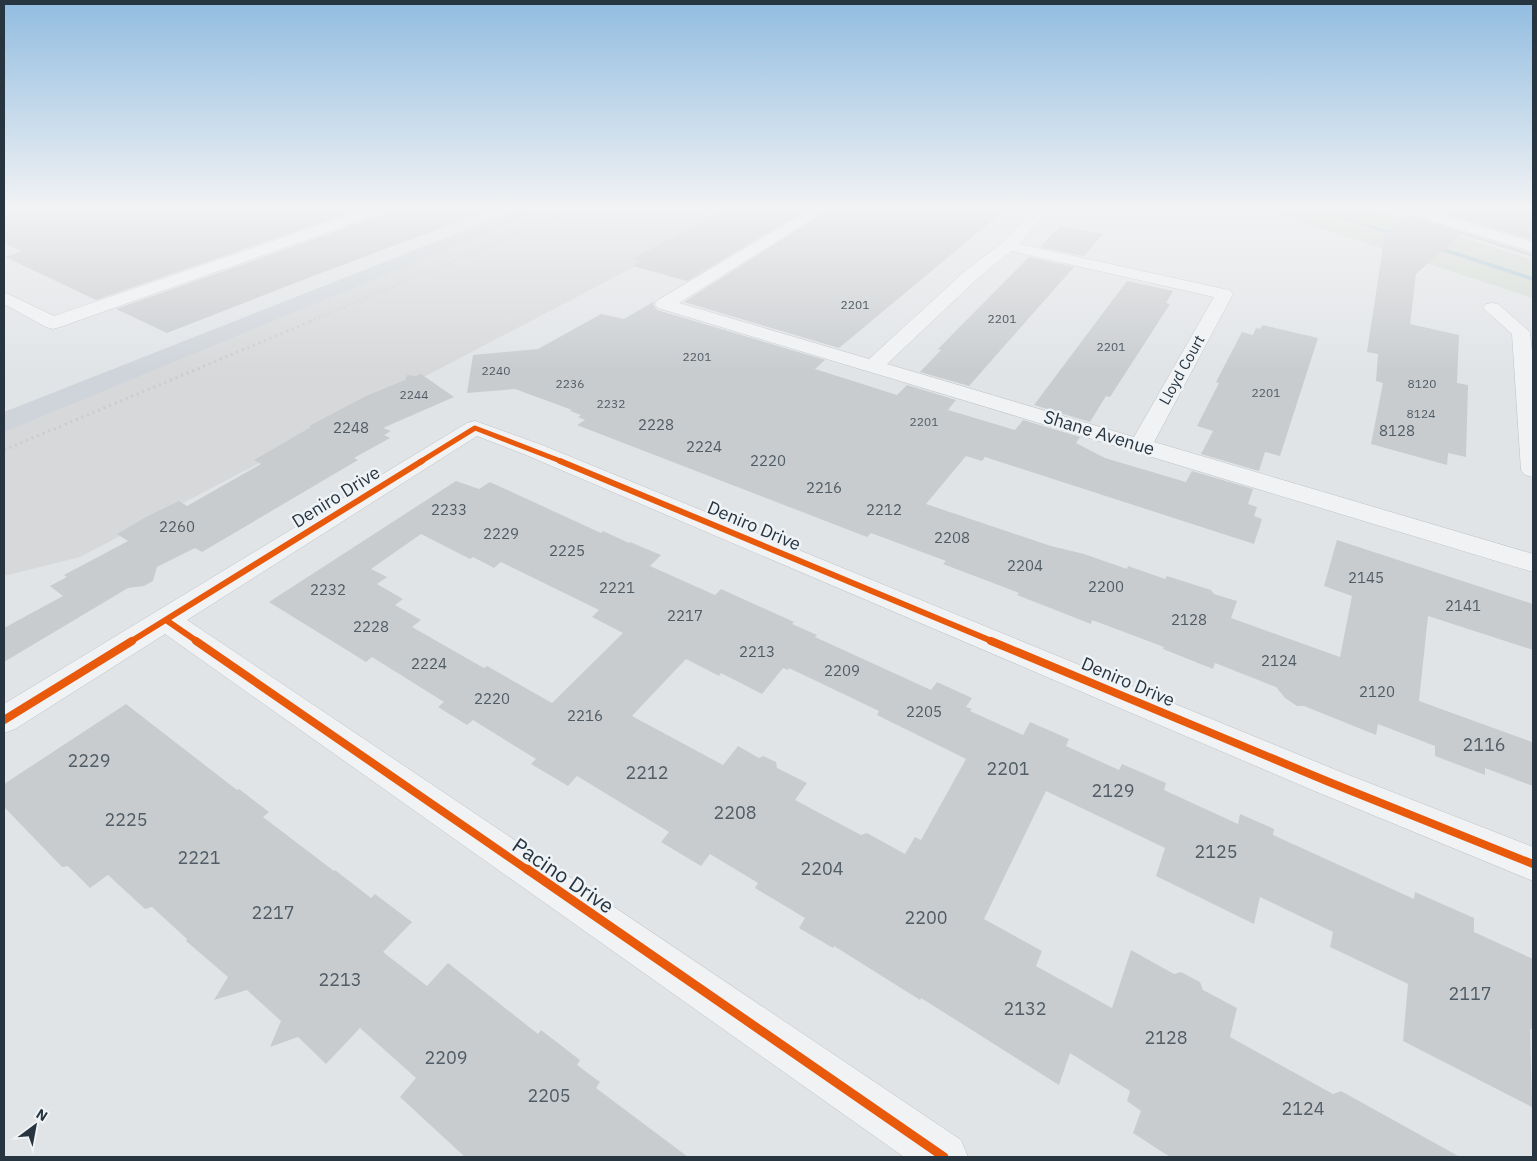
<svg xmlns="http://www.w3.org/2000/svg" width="1537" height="1161" viewBox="0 0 1537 1161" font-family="'IBM Plex Sans',sans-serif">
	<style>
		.built { fill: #cfd4da }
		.green { fill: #d3dbd2 }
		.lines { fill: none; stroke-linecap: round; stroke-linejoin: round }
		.stream { fill: #aec7d3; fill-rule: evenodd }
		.runway { fill: #d6d8da; fill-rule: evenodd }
		.building { fill: #c9cccf; fill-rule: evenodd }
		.minor-casing { stroke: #bfc2c5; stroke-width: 1 }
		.minor { fill: #f1f2f3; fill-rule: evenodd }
		.rail-far1 { stroke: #caccce; stroke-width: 2.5; stroke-dasharray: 1 3; stroke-linecap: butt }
		.rail { stroke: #caccce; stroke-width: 3; stroke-dasharray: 2 4; stroke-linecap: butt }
		.cycleway-far3-casing { stroke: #eff3f6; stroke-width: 8 }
		.cycleway-far2-casing { stroke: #eff3f6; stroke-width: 9 }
		.cycleway-far1-casing { stroke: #eff3f6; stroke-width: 11 }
		.cycleway-casing { stroke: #eff3f6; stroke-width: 12 }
		.cycleway-far3 { stroke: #e8590c; stroke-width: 5 }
		.cycleway-far2 { stroke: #e8590c; stroke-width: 6 }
		.cycleway-far1 { stroke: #e8590c; stroke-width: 8 }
		.cycleway { stroke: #e8590c; stroke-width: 9 }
		.labels { text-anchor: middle; stroke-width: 5; stroke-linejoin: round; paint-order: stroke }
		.far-number-label { font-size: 12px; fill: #505c65 }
		.far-street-label { font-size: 15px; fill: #273541; stroke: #eff3f6 }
		.number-label { font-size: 15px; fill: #505c65 }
		.street-label { font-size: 18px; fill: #273541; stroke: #eff3f6 }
		.near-number-label { font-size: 18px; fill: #505c65 }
		.near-street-label { font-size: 21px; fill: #273541; stroke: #eff3f6 }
	</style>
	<rect width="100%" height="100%" fill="#e1e4e7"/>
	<path class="built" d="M519,209H703L4,568V412Z"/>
	<path class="green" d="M1261,209H1372L1533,260V298Z"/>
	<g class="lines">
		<path class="stream" d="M1313,209H1321L1404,236L1399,237Z
			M1432,244L1533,277V281L1430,247V245Z"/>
		<path class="runway" d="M544,209H713L695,235L80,557L4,576V432Z"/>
	</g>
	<path class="building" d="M4,209H360L96,300L5,257L22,251L4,243Z
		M389,209H486V211L308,278L167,333L116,309L386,214Z
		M727,209H807L687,281L633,266L641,261L633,259Z
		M830,209H1006L839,348L684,302Z
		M1429,209H1533V240Z
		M1402,214L1533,254V257L1461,234L1416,274L1410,324L1459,335L1457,383L1468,385L1466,457L1448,453L1447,465L1371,444L1383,383L1376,381L1378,354L1367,352L1385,234L1408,217Z
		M1060,226L1103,234L1084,256L1040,247Z
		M1029,257L1074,267L969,386L920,372L941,350L938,349Z
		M1127,281L1173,291L1166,303L1170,304L1110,397L1106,396L1090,422L1034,405Z
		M655,301L653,304L657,310L825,360L815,369L897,395L907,385L956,400L948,410L1015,430L1023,420L1080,437L1076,443L1105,458L1186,482L1192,471L1253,489L1248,504L1257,507L1254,516L1262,519L1254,544L985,457L982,461L966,456L926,504L1051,546L1084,554L1127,569L1128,566L1165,579L1167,576L1211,590L1214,594L1237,601L1231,618L1340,657L1352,596L1324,586L1337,540L1533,604V650L1428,616L1419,701L1532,742L1533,786L1485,768V775L1435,756V746L1378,724L1376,735L1304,706H1297L1285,698L1276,687L1215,663L1213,669L1163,649L1164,647L1092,620L1091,624L1017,595L1019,593L943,564L946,561L871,533L867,537L639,449L577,425L585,420L578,417L581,415L570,411L572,410L515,389L467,393L473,355L538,349L601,314L624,319Z
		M1263,325L1318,338L1280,456L1265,452L1259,471L1201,454L1213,431L1197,426L1219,383L1216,382L1242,332L1253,335L1256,328L1260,329Z
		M421,374L454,397L383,428L391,431L384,435L390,438L354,458L358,460L202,552L195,548L157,567L153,581L144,586L128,588L4,662V628L63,596L50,586L67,577L64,575L128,541L117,534L146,517L179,501L187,506L261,464L254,460L311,427L309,426L366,396L405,380L407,375L416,376Z
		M456,481L479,489L490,482L601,533L603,531L629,543L630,542L661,555L650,566L715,595L721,589L794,622L792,624L817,635L815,637L931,690L937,682L972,698L966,707L972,709L970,711L1023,735L1030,722L1069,739L1066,746L1119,770L1122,764L1166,783L1164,790L1238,824L1240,814L1274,829L1273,835L1414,899L1415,892L1474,918V932L1533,959V1030L1530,1029L1532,1107L1403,1041L1408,984L1330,947L1333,932L1260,897L1254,924L1156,876L1165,848L1046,791L984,919L1042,951L1036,966L1112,1008L1131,950L1174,974L1181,972L1200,982L1203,990L1237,1008L1230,1037L1333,1094L1341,1091L1460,1157H1170L1133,1133L1141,1111L1127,1101L1130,1091L1070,1053L1059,1085L921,998L920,1000L834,946L833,948L799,928L805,918L755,888L758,883L710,854L701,866L661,842L669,832L577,776L568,786L531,764L536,759L473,720L467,725L438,707L444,702L372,657L366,662L269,602ZM421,534L470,559L473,557L494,568L501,562L599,610L592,617L623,633L552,703L487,666L484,668L412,627L421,620L395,605L403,599L377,584L387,577L371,569ZM686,659L719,676L721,673L762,694L783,668L788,670L789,668L879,711L877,715L966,759L921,840L915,837L905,854L867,833L861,835L795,800L807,783L777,768L776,762L763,756L759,758L738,746L723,765L632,716Z
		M126,704L237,790L239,789L269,812L263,817L334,871L335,870L371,898L375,894L412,922L383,952L427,986L448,963L538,1034L541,1030L580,1060L577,1065L600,1082L596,1088L688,1157H465L400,1097L416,1078L360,1028L326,1064L298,1037L270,1047L281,1021L247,990L214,1000L228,977L186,941L187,939L152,907L145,909L108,875L90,888L68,866L62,867L4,807V784Z"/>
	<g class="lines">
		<defs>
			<path id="minor" d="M366,209H387L385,212L60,327L53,329L46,327L4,304V292L54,316Z
				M811,209H828L679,303L869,359L965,271L1002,243L1034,209H1049L1019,244L1224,289L1230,290L1233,294L1154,442L1533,554V572L658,308L655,304L658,300ZM1011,251L1214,297L1134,437L887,364L977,279Z
				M1400,209H1422L1533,242V252L1402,212Z
				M1492,303L1498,304L1530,332L1533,360V477L1525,475L1521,470L1512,334L1483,308L1486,304Z
				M475,421L542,445L1341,772L1533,847V881L1317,792L526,455L477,436L187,620L961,1140L968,1157H904L165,634L15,729L4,733V704L467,423Z"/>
		</defs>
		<use href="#minor" class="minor-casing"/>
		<use href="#minor" class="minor"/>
		<path class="rail-far1" d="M311,321L576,209"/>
		<path class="rail" d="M4,450L314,320"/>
		<defs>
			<path id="cycleway-far3" d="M420,462L475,428L563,462"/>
			<path id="cycleway-far2" d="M560,461L994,642
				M166,620L198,642
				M130,642L422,461"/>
			<path id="cycleway-far1" d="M196,641L529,871
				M991,641L1329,782L1533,864
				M4,720L132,641"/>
			<path id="cycleway" d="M527,869L944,1157"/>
		</defs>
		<use href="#cycleway-far3" class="cycleway-far3-casing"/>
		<use href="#cycleway-far2" class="cycleway-far2-casing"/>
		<use href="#cycleway-far1" class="cycleway-far1-casing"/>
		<use href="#cycleway" class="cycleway-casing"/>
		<use href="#cycleway-far3" class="cycleway-far3"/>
		<use href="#cycleway-far2" class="cycleway-far2"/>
		<use href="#cycleway-far1" class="cycleway-far1"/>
		<use href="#cycleway" class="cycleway"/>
	</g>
	<linearGradient id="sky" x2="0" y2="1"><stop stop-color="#91bce0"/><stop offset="0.56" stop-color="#f2f3f4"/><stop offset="1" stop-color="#f2f3f4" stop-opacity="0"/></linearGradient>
	<rect width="1537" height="372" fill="url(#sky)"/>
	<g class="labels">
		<g class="far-number-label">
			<text x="855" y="309">2201</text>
			<text x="1002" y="323">2201</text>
			<text x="1111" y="351">2201</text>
			<text x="697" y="361">2201</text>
			<text x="496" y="375">2240</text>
			<text x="570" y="388">2236</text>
			<text x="1422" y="388">8120</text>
			<text x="1266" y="397">2201</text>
			<text x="414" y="399">2244</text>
			<text x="611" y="408">2232</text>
			<text x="1421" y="418">8124</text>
			<text x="924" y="426">2201</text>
		</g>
		<g class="far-street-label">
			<text transform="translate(1182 370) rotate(-61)" y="5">Lloyd Court</text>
		</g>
		<g class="number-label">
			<text x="656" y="430">2228</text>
			<text x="351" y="433">2248</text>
			<text x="1397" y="436">8128</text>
			<text x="704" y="452">2224</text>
			<text x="768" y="466">2220</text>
			<text x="824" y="493">2216</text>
			<text x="449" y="515">2233</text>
			<text x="884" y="515">2212</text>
			<text x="177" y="532">2260</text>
			<text x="501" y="539">2229</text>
			<text x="952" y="543">2208</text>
			<text x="567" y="556">2225</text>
			<text x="1025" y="571">2204</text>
			<text x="1366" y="583">2145</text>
			<text x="1106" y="592">2200</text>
			<text x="617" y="593">2221</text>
			<text x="328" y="595">2232</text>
			<text x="1463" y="611">2141</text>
			<text x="685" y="621">2217</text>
			<text x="1189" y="625">2128</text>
			<text x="371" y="632">2228</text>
			<text x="757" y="657">2213</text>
			<text x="1279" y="666">2124</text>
			<text x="429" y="669">2224</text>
			<text x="842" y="676">2209</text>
			<text x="1377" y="697">2120</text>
			<text x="492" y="704">2220</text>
			<text x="924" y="717">2205</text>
			<text x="585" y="721">2216</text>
		</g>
		<g class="street-label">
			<text transform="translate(1099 433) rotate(17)" y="6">Shane Avenue</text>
			<text transform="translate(336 497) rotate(-32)" y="6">Deniro Drive</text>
			<text transform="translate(754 526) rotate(23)" y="6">Deniro Drive</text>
			<text transform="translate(1128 682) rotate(23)" y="6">Deniro Drive</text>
		</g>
		<g class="near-number-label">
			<text x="1484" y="751">2116</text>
			<text x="89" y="767">2229</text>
			<text x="1008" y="775">2201</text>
			<text x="647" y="779">2212</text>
			<text x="1113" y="797">2129</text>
			<text x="735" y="819">2208</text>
			<text x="126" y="826">2225</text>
			<text x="1216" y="858">2125</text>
			<text x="199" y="864">2221</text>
			<text x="822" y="875">2204</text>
			<text x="273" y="919">2217</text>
			<text x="926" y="924">2200</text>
			<text x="340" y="986">2213</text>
			<text x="1470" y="1000">2117</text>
			<text x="1025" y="1015">2132</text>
			<text x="1166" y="1044">2128</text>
			<text x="446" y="1064">2209</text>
			<text x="549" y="1102">2205</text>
			<text x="1303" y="1115">2124</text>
		</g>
		<g class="near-street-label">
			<text transform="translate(563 876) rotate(34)" y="7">Pacino Drive</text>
		</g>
	</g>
	<rect width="1537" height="1161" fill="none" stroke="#273541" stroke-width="10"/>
	<g transform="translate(35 1126) rotate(32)" stroke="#eff3f6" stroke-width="4" paint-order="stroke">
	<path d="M0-4L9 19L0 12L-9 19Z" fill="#273541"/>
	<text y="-8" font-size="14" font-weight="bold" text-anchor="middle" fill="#273541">N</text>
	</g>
</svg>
